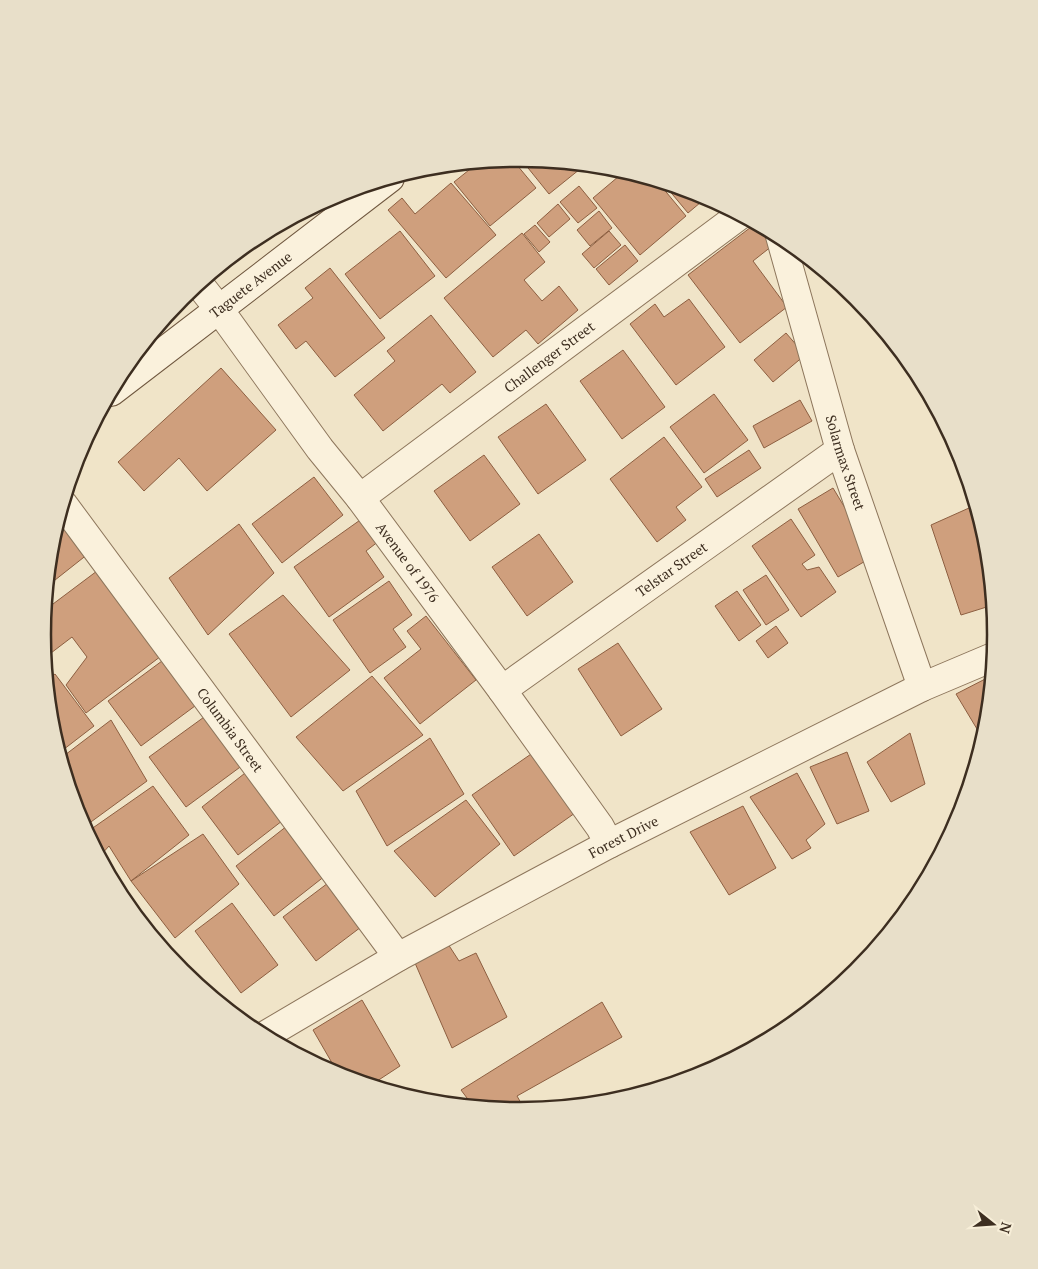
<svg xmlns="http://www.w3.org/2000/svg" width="1038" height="1269" viewBox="0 0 1038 1269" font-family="'PT Serif',serif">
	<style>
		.building { fill: #cf9f7d; stroke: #8d5f41 }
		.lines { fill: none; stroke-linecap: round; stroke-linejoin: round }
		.street-casing { stroke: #8d765c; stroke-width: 30 }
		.secondary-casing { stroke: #6f573f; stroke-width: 30 }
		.street { stroke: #faf1dc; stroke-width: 28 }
		.secondary { stroke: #faf1dc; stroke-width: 28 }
		.labels { text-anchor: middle; stroke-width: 4; stroke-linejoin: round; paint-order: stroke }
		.street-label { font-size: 14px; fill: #3d2e20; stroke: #f7eed8 }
		.rim { fill: none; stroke: #3d2e20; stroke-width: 2.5 }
	</style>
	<rect width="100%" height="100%" fill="#f0e4c8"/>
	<path class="building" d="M520,158L585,165L549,194Z
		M512,159L536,188L490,226L454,182L479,162Z
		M625,171L657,181L686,216L640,255L593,198Z
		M451,183L496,235L446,278L388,210L402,198L415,214Z
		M663,183L702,194L707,197L688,213Z
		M579,186L597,208L578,223L560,202Z
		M558,204L570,219L549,237L537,223Z
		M599,211L612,228L590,246L577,230Z
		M755,224L772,246L753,261L787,307L740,343L688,275Z
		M535,225L550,242L539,252L524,234Z
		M400,231L435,276L380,319L345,274Z
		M609,231L621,245L594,268L582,254Z
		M522,233L545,262L524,280L542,301L559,286L578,310L538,344L526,330L493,357L444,298Z
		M625,245L638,261L609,285L596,269Z
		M330,268L385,338L335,377L306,341L296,349L278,325L313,298L305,288Z
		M689,299L725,347L676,385L630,324L655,304L664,317Z
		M431,315L476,372L450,393L442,384L383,431L354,395L395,361L387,351Z
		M786,333L805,355L773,382L754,360Z
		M623,350L665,407L622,439L580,381Z
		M221,368L276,430L207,491L179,458L144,491L118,462Z
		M714,394L748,440L704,473L670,427Z
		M800,400L812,421L764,448L753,426Z
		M546,404L586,460L538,494L498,437Z
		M664,437L702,487L676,507L686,520L657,542L610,479Z
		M749,450L761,468L717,497L705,479Z
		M484,455L520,504L470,541L434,491Z
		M314,477L343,515L282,563L252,524Z
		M833,488L874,556L838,577L798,509Z
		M969,508L989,569L993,605L961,615L931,525Z
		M61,510L93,550L50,584L48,581L52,541Z
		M363,518L379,541L366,551L384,577L329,617L294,567Z
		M791,519L815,555L802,564L807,570L819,567L836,592L801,617L752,546Z
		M239,524L274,573L208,635L169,578Z
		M539,534L573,582L527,616L492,567Z
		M105,565L169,650L86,713L66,685L87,657L72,637L51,653L43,642L45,610Z
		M766,575L789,610L766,625L743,590Z
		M389,581L412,615L393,629L406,647L370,673L333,620Z
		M737,591L761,625L739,641L715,606Z
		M283,595L350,670L291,717L229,634Z
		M426,616L476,680L420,724L384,678L421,649L407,631Z
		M776,626L788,643L768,658L756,641Z
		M618,643L662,709L621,736L578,669Z
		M166,658L199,703L141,746L108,701Z
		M55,674L94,726L59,753L52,727L47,680Z
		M372,676L423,735L343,791L296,737Z
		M991,676L986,728L983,739L956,694Z
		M211,712L247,762L186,807L149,757Z
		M111,720L147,781L84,827L79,817L61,758Z
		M910,733L925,784L891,802L867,762Z
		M430,738L464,794L387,846L356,791Z
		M534,752L575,813L514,856L472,795Z
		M847,752L869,811L837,824L810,767Z
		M254,766L291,814L238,855L202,807Z
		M797,773L825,824L806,840L811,848L792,859L750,797Z
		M153,786L189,835L131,881L109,846L100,856L87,832Z
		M466,800L500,844L435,897L394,851Z
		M743,806L776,868L729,895L690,832Z
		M292,822L330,872L274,916L236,866Z
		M203,834L239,884L175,938L131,881Z
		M332,880L365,924L316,961L283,917Z
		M232,903L278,965L241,993L195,931Z
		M448,944L459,961L476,953L507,1017L452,1048L415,963Z
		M362,1000L400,1066L371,1085L339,1075L313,1030Z
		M602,1002L622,1037L517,1096L525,1110L473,1106L461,1090Z"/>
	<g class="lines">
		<defs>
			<g id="street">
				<path id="s1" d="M780,236L840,450L922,687"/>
				<path id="s2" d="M199,284L218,308L320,449L360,498L502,690L600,827L609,844"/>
				<path id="s3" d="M360,498L740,215"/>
				<path id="s4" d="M63,504L398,957"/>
				<path id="s5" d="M502,690L840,450"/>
				<path id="s6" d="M264,1036L398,957L609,844L922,687L993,657"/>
			</g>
			<g id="secondary">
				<path id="s7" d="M111,392L390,178"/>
			</g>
		</defs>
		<use href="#street" class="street-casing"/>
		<use href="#secondary" class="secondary-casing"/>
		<use href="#street" class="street"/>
		<use href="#secondary" class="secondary"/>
	</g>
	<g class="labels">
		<g class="street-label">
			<text dy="5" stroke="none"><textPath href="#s7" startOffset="176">Taguete Avenue</textPath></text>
			<text dy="5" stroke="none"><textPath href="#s3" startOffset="236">Challenger Street</textPath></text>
			<text dy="5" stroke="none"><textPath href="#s1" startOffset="236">Solarmax Street</textPath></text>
			<text dy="5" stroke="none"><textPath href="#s2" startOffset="348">Avenue of 1976</textPath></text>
			<text dy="5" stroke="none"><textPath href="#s5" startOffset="208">Telstar Street</textPath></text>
			<text dy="5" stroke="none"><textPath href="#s4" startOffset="281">Columbia Street</textPath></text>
			<text dy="5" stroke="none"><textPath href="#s6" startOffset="411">Forest Drive</textPath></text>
		</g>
	</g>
	<path d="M0 0H1038V1269H0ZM518 167H520A467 467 0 0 1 987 634V635A467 467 0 0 1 520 1102H518A467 467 0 0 1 51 635V634A467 467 0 0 1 518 167Z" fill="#e8dfc9" fill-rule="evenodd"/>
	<path class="rim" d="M518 167H520A467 467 0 0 1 987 634V635A467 467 0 0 1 520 1102H518A467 467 0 0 1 51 635V634A467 467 0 0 1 518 167Z"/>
	<g transform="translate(993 1224) rotate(107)" stroke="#f7eed8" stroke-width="4" paint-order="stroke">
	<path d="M0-4L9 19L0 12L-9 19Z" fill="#3d2e20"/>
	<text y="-8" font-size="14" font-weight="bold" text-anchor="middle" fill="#3d2e20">N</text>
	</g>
</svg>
